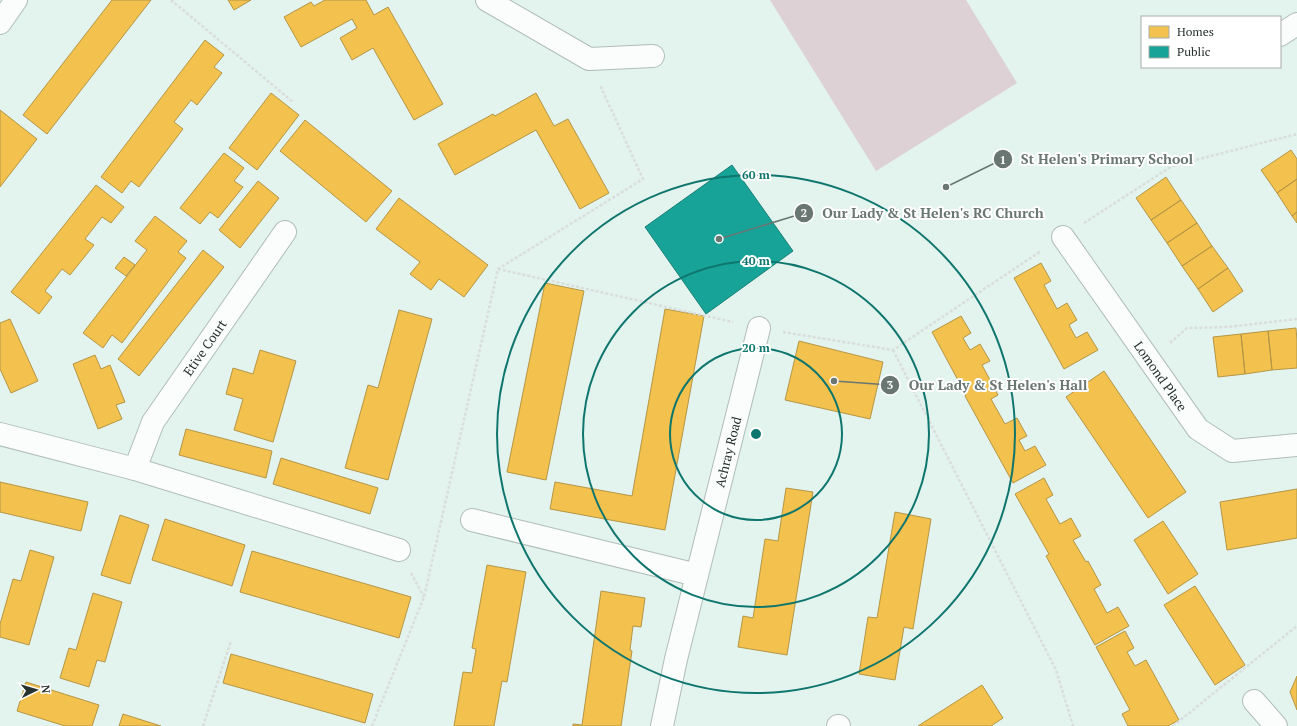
<svg xmlns="http://www.w3.org/2000/svg" width="1297" height="726" viewBox="0 0 1297 726" font-family="'PT Serif',serif">
	<style>
		.green { fill: #ddd1d6 }
		.homes { fill: #f2c14e; stroke: #b59645 }
		.public { fill: #17a398; stroke: #1c8178 }
		.lines { fill: none; stroke-linecap: round; stroke-linejoin: round }
		.minor-casing { stroke: #b0bdb9; stroke-width: 24 }
		.path { stroke: #d9dedc; stroke-width: 2.5; stroke-dasharray: 3 2; stroke-linecap: butt }
		.minor { stroke: #fbfdfc; stroke-width: 22 }
		.ring { fill: none; stroke: #0f766e; stroke-width: 2 }
		.labels { text-anchor: middle; stroke-width: 4; stroke-linejoin: round; paint-order: stroke }
		.street-label { font-size: 13px; fill: #27322f; stroke: #fff }
		.centre { fill: #0f766e; stroke: #fff; stroke-width: 2 }
		.ring-label { font-size: 12px; text-anchor: middle; font-weight: bold; fill: #0f766e; stroke: #fff; stroke-width: 4; stroke-linejoin: round; paint-order: stroke }
		.leader { fill: none; stroke: #697672; stroke-width: 1.5 }
		.callout-dot { fill: #697672; stroke: #fff; stroke-width: 1.5 }
		.mark-label { font-size: 12px; text-anchor: middle; font-weight: bold; fill: #fff }
		.callout-label { font-size: 14px; text-anchor: middle; font-weight: bold; fill: #697672; stroke: #fff; stroke-width: 4; stroke-linejoin: round; paint-order: stroke }
	</style>
	<rect width="100%" height="100%" fill="#e3f3ee"/>
	<path class="green" d="M770,0H966L1017,83L876,171Z"/>
	<path class="homes" d="M112,0H151L47,134L23,115Z
		M228,0H251L234,10Z
		M325,0H366L374,15L388,7L443,104L414,120L373,48L352,60L340,38L357,28L352,19L301,47L284,17L311,2L314,6Z
		M205,40L224,55L214,67L222,73L197,105L191,100L174,122L183,129L139,187L131,181L122,193L101,177Z
		M271,93L299,115L257,170L229,148Z
		M536,93L554,126L568,119L609,193L580,209L536,130L455,175L438,144L493,114L495,116Z
		M0,110L37,139L0,187Z
		M305,120L392,191L366,222L280,151Z
		M1291,150L1297,159V179L1277,193L1261,170Z
		M224,153L244,168L234,181L243,187L218,218L210,212L200,224L180,208Z
		M1166,177L1181,200L1151,220L1136,198Z
		M1297,179V212L1292,216L1277,193Z
		M258,181L279,198L240,248L219,230Z
		M96,185L124,207L111,223L102,217L85,239L94,245L70,275L62,269L45,291L52,297L39,314L11,292Z
		M399,198L488,265L464,297L439,279L431,290L410,274L420,262L376,229Z
		M1181,200L1197,223L1167,243L1151,220Z
		M1297,212V223L1292,216Z
		M155,216L187,241L178,252L186,258L122,343L112,335L103,348L83,333L147,250L135,241Z
		M1197,223L1212,246L1182,266L1167,243Z
		M1212,246L1228,268L1198,289L1182,266Z
		M203,250L224,267L139,376L118,359Z
		M124,257L135,265L126,276L115,268Z
		M1041,263L1051,281L1044,285L1057,309L1067,303L1077,320L1069,325L1076,338L1087,332L1098,350L1064,369L1014,278Z
		M1228,268L1243,291L1213,312L1198,289Z
		M545,283L584,291L546,480L507,472Z
		M665,309L704,316L665,530L550,509L555,482L632,496Z
		M399,310L432,319L388,480L345,468L368,385L378,388Z
		M961,316L971,333L963,338L970,350L980,344L990,361L982,365L998,395L991,399L1005,424L1017,418L1027,436L1019,440L1025,451L1035,446L1046,465L1013,483L965,396L966,395L932,332Z
		M10,319L38,381L11,393L0,369V323Z
		M1296,328L1297,341V368L1272,370L1268,331Z
		M1268,331L1272,370L1245,374L1241,334Z
		M1241,334L1245,374L1218,377L1213,337Z
		M799,341L883,362L870,419L785,400Z
		M260,350L296,361L273,442L234,430L243,399L226,394L233,368L253,374Z
		M95,355L101,369L110,365L125,402L116,405L122,419L98,429L73,364Z
		M1104,371L1186,492L1148,518L1066,397Z
		M186,429L272,451L266,478L179,455Z
		M281,458L378,488L370,514L273,484Z
		M1044,478L1053,495L1046,499L1060,524L1071,518L1081,536L1073,540L1086,562L1088,561L1101,585L1094,589L1107,613L1118,607L1129,626L1095,645L1046,556L1049,554L1015,494Z
		M0,482L88,502L81,531L0,512Z
		M786,488L813,492L787,655L738,647L743,616L753,618L765,539L778,541Z
		M1297,489V538L1227,550L1220,502Z
		M895,512L931,519L913,629L904,627L895,680L859,674L868,617L877,618Z
		M120,515L149,525L130,584L101,575Z
		M165,519L245,545L232,586L152,560Z
		M1163,521L1198,574L1168,594L1134,540Z
		M30,550L54,557L29,645L0,637V624L13,579L21,581Z
		M252,551L411,597L399,638L240,592Z
		M487,565L526,572L507,682L502,681L494,726H454L463,672L472,673L476,649L472,648Z
		M1195,586L1245,665L1215,685L1164,605Z
		M601,591L645,598L641,627L633,626L630,650L632,651L621,726H573V724L582,725Z
		M93,593L122,602L105,662L97,660L89,687L60,678L69,648L76,650Z
		M1125,631L1134,648L1127,652L1135,666L1146,660L1179,720L1168,726H1128L1122,714L1130,710L1096,647Z
		M231,654L373,694L365,723L223,683Z
		M1297,676V710L1290,692Z
		M26,682L99,705L92,726H65L17,711Z
		M982,685L1003,718L991,726H918Z
		M123,714L161,726H119Z"/>
	<path class="public" d="M732,165L793,251L706,314L645,227Z"/>
	<g class="lines">
		<defs>
			<g id="minor">
				<path d="M487,0L589,59L653,56"/>
				<path d="M0,23L16,0"/>
				<path d="M1280,35L1297,24"/>
				<path id="s1" d="M1063,237L1198,429L1232,451L1297,445"/>
				<path d="M0,434L135,469L399,550"/>
				<path id="s2" d="M135,469L153,422L285,232"/>
				<path d="M472,520L697,575"/>
				<path d="M1254,701L1276,726"/>
				<path id="s3" d="M662,726L676,659L759,328"/>
				<path d="M838,726H839"/>
			</g>
		</defs>
		<use href="#minor" class="minor-casing"/>
		<path class="path" d="M171,0L293,102
			M1084,223L1172,166L1297,134
			M498,269L733,322
			M783,332L893,350L1041,251
			M1170,343L1187,328L1228,327L1297,319
			M893,350L1056,670L1073,726
			M411,573L424,597
			M203,726L231,641
			M372,726L424,597L498,269L643,179L600,85
			M1173,726L1297,626"/>
		<use href="#minor" class="minor"/>
	</g>
	<g class="ring">
		<circle cx="756" cy="434" r="86"/>
		<circle cx="756" cy="434" r="173"/>
		<circle cx="756" cy="434" r="259"/>
	</g>
	<g class="labels">
		<g class="street-label">
			<text dy="5" stroke="none"><textPath href="#s2" startOffset="141">Etive Court</textPath></text>
			<text dy="5" stroke="none"><textPath href="#s1" startOffset="170">Lomond Place</textPath></text>
			<text dy="5" stroke="none"><textPath href="#s3" startOffset="282">Achray Road</textPath></text>
		</g>
	</g>
	<circle cx="756" cy="434" r="6" class="centre"/>
	<g class="ring-label">
		<text x="756" y="179">60 m</text>
		<text x="756" y="265">40 m</text>
		<text x="756" y="352">20 m</text>
	</g>
	<path class="leader" d="M946 187L1003 159M719 239L804 213M834 381L890 385"/>
	<g class="callout-dot">
		<circle cx="946" cy="187" r="4"/>
		<circle cx="719" cy="239" r="4"/>
		<circle cx="834" cy="381" r="4"/>
		<circle cx="1003" cy="159" r="10"/>
		<circle cx="804" cy="213" r="10"/>
		<circle cx="890" cy="385" r="10"/>
	</g>
	<g class="mark-label">
		<text x="1003" y="164">1</text>
		<text x="804" y="217">2</text>
		<text x="890" y="389">3</text>
	</g>
	<g class="callout-label">
		<text x="1107" y="164">St Helen's Primary School</text>
		<text x="933" y="218">Our Lady &amp; St Helen's RC Church</text>
		<text x="998" y="390">Our Lady &amp; St Helen's Hall</text>
	</g>
	<rect x="1141" y="16" width="140" height="52" fill="#ffffff" stroke="#a9adac"/>
	<rect x="1149" y="26" width="20" height="12" fill="#f2c14e" stroke="#a9adac"/>
	<text x="1177" y="36" font-size="12" fill="#27322f">Homes</text>
	<rect x="1149" y="46" width="20" height="12" fill="#17a398" stroke="#a9adac"/>
	<text x="1177" y="56" font-size="12" fill="#27322f">Public</text>
	<g transform="translate(36 690) rotate(85)" stroke="#ffffff" stroke-width="3" paint-order="stroke">
	<path d="M0-3L7 15L0 10L-7 15Z" fill="#27322f"/>
	<text y="-6" font-size="11" font-weight="bold" text-anchor="middle" fill="#27322f">N</text>
	</g>
</svg>
